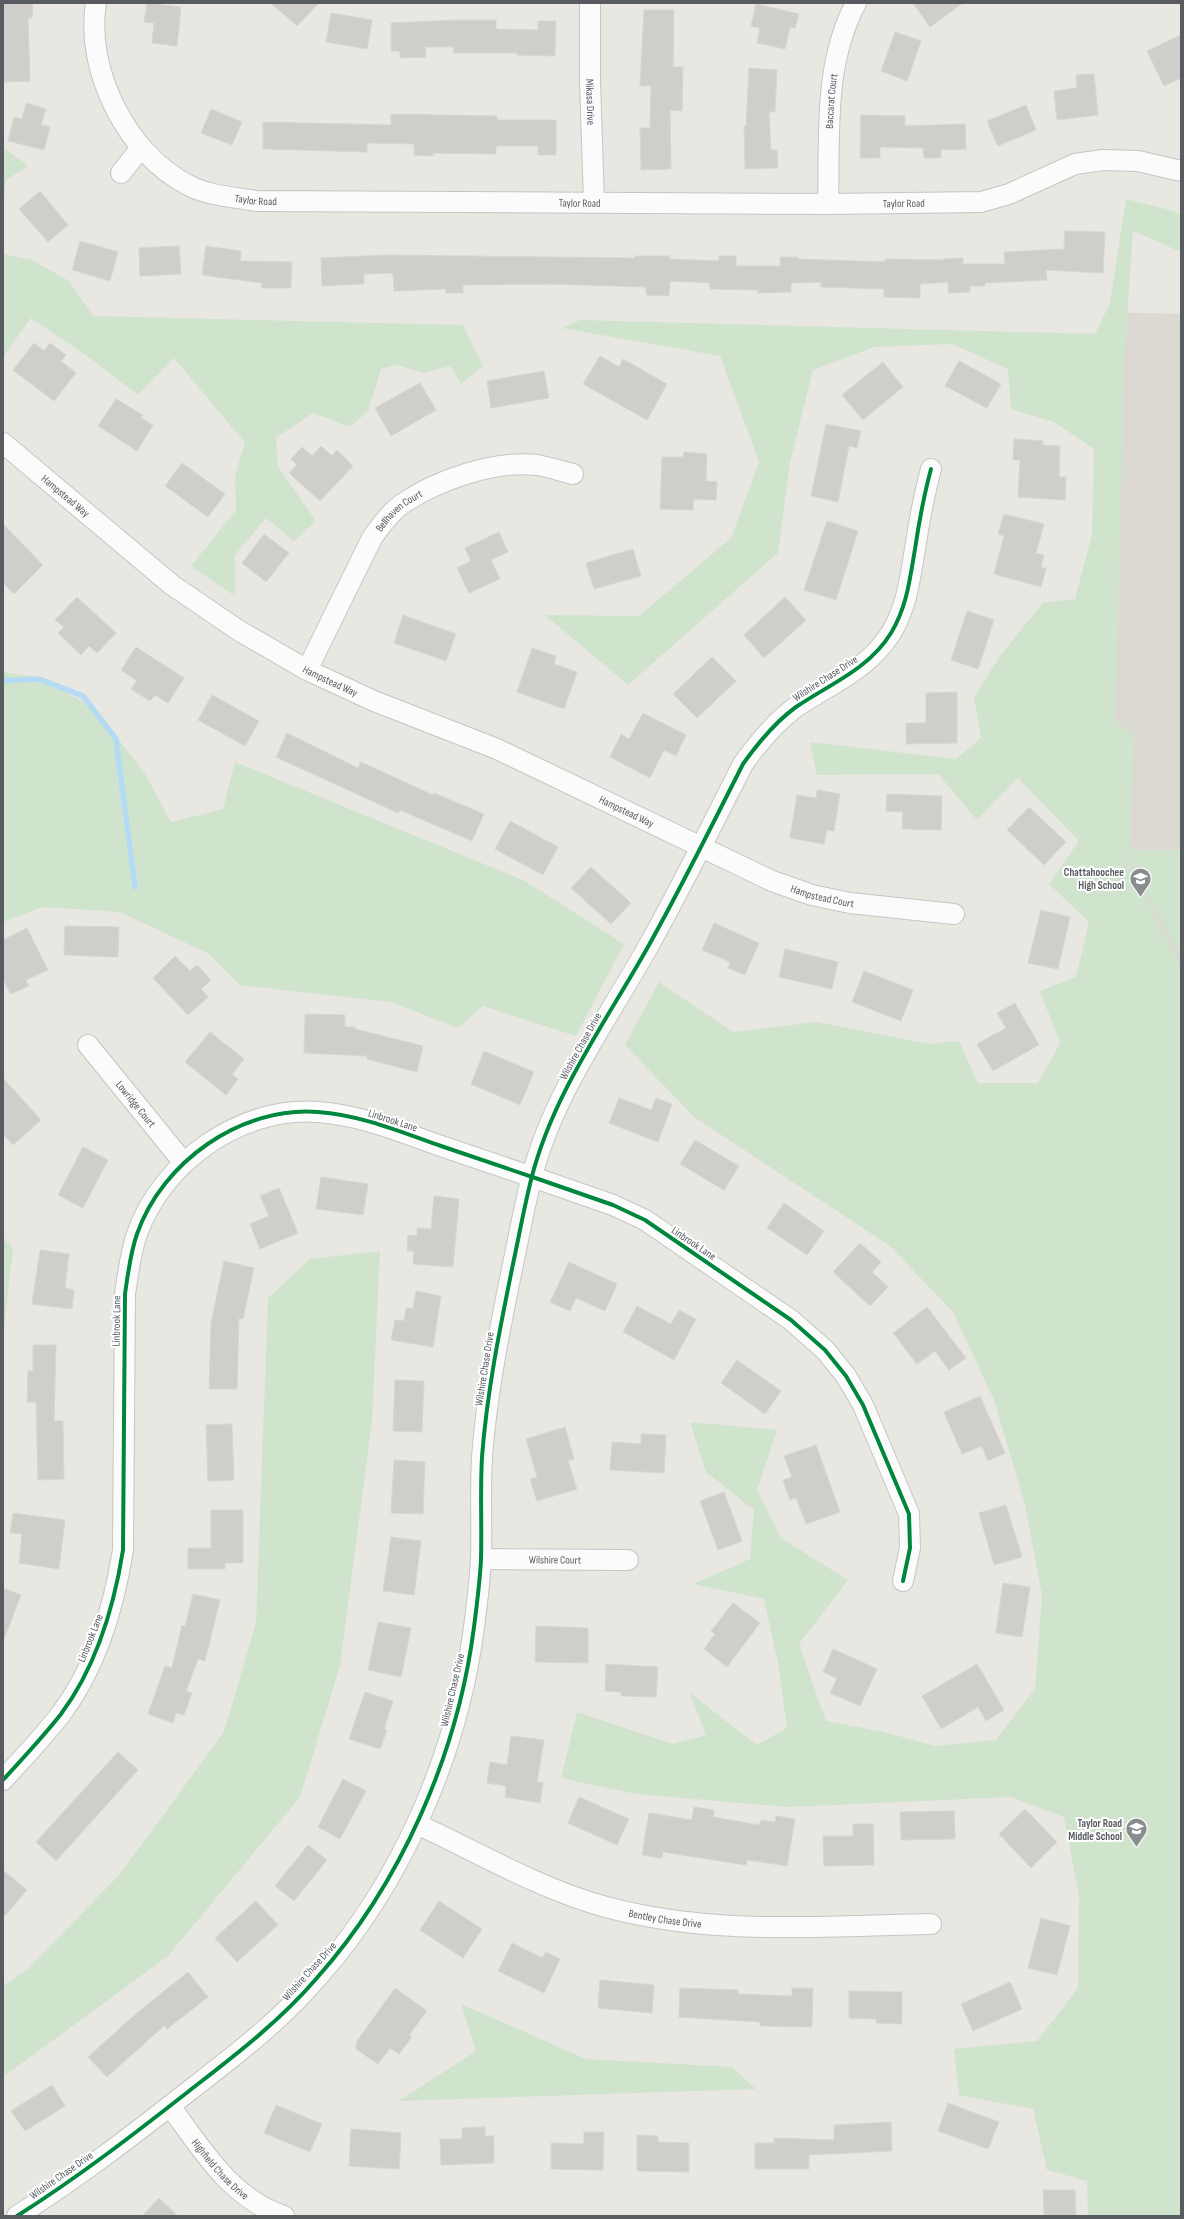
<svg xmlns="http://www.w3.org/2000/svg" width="1184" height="2219" viewBox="0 0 1184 2219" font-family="'Sofia Sans Condensed',sans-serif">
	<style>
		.education { fill: #dcd9d2 }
		.green { fill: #d0e4cd }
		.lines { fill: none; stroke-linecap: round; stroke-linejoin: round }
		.stream { stroke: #b5daf4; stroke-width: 5.5 }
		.building { fill: #cfcecb; stroke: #d7d6d2 }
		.minor-casing { stroke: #c5c5c4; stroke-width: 22 }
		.minor { stroke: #fcfbfb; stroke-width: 20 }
		.cycleway-casing { stroke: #fff; stroke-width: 6 }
		.cycleway { stroke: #00873e; stroke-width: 4 }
		.labels { text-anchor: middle; stroke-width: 4; stroke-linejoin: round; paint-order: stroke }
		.street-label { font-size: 11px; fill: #585c60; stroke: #fff }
		.poi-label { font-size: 11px; font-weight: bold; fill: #585c60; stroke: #fff; text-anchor: end }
	</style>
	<rect width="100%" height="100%" fill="#e8e7e2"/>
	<path class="education" d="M1106,312L1181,314V2216L1090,1482Z"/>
	<path class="green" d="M3,147L28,166L6,180L3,206Z
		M1126,199L1174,211L1181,215V252L1133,231L1125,347L1115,721L1134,733L1130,850H1181V956L1135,871L1130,854V865L1181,967V2216H1088L1087,2181L1047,2170L1033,2109L959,2095L954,2049L1037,2041L1078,1988L1079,1896L1064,1817L1011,1797L789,1807L636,1794L561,1778L577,1712L673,1744L706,1735L690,1693L757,1745L787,1728L778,1663L764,1599L693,1584L750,1559L754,1510L706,1472L690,1422L777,1430L757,1490L781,1538L848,1580L799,1644L826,1721L884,1732L935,1746L996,1740L1035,1689L1042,1595L1025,1505L994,1400L953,1312L890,1246L694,1117L625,1045L659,982L733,1032L816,1022L930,1044L959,1041L978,1083H1038L1060,1043L1040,991L1076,977L1089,922L1049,884L1079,841L1018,778L977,820L938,774L817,775L810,742L956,759L981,738L974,697L1000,656L1043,603L1075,599L1092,534L1094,449L1054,422L1011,409L1008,369L952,344L874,347L813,370L790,463L778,553L628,685L545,615L639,616L731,538L759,462L720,356L562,328L580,320L1095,334L1110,303Z
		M3,254L32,260L69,281L93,316L463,325L483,366L461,384L450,366L422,373L398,365L381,369L368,411L350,427L313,413L276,438L278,467L316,521L294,541L266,518L235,555V596L191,566L236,510L235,476L245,443L174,358L138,395L87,356L31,318L3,357Z
		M3,672L37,677L94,707L145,774L171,822L223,809L235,762L525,881L624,944L576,1036L483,1006L458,1028L391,1002L240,985L209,954L120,912L42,907L3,922Z
		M3,1238L13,1248L3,1338Z
		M380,1251L372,1421L340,1666L300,1797L168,1956L3,2077V1986L28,1969L120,1874L224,1732L256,1623L268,1298L310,1259Z
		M461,2004L586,2059L732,2067L756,2089L399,2101L476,2051Z"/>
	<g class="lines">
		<path class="stream" d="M3,681L39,679L83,696L116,739L135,887"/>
	</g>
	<path class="building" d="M3,3H33L32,18H28L30,81L3,82Z
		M147,3L181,7L177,46L152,43L154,23L144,22Z
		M271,3H319L297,26Z
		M913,3H963L930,27Z
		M756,4L799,14L795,28L790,27L785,49L757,43L760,28L751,26Z
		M644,10H674L673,67H683L682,111L670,110L671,169L641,170L640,128H650L651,86H640Z
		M331,13L372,20L367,49L326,42Z
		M455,20H496V29L538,30V21H556L555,56L517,55V53H454V47H425L426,57L400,58V51H391V23Z
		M895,32L921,41L907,81L881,71Z
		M1181,35V78L1164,86L1147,51Z
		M749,68L777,70L775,112H769L771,150H777L778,168L745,169L744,126H746Z
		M1094,74L1098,115L1057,120L1054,91L1077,88L1076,75Z
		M26,103L46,109L41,125L50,127L44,150L8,141L14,117L22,119Z
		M1026,105L1036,130L998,146L987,121Z
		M211,109L242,122L232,145L201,133Z
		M391,114L497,116V120H556V155H538V146H496V154L433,153V156L414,155V144L367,143V152L263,149V122L391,125Z
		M861,115L905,116V126L965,124L966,149L941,150V158H924L923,148L880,147V158H860Z
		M40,191L68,225L48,242L19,209Z
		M1065,231L1105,232L1103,273L1046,270L1047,280L985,283V286H970V292L948,293V282L920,284V298L884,297V289L821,287V282L791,283V292L758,293V290L710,289V283L670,281L669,296L646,295V287L551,284L463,285V293H446V289L394,291L393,273L364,274V284L322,286L321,258L387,255L635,258V256H670V259L719,261V256H736V266H781L780,257H798V259L885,262V259L943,260V259L963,258V264H1005L1004,252L1064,249Z
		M80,241L118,252L110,281L72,270Z
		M179,246L181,274L140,276L139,248Z
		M206,246L241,251L240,261L292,262L291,288H261L262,283L202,275Z
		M34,343L44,351L50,343L66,355L61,361L76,373L54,401L13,370Z
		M600,356L619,367L623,359L667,384L647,420L583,384Z
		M959,361L1001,384L987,408L945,386Z
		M883,362L903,387L863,420L842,395Z
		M544,371L549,398L491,408L487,381Z
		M420,383L436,410L391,436L375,408Z
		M116,399L143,415L141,418L153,425L137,451L98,426Z
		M826,424L861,431L857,448L849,446L838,502L811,496Z
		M1014,439L1043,441V445L1060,446L1059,477H1066L1065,500L1018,497L1020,460H1013Z
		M321,446L332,456L337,450L353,466L320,501L289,473L297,465L291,459L302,447L312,456Z
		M684,452L707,454L706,481L717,482L716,500L694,499L693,510L660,509L662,457H683Z
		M182,463L225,494L208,517L165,486Z
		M1004,514L1044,524L1036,553L1044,555L1041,567L1046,569L1041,587L994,574L1004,536L998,534Z
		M827,521L858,531L836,600L804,590Z
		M3,524L43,565L14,594L3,583Z
		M499,532L508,552L491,560L500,579L469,593L457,568L471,561L465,548Z
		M264,534L289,553L266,582L242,563Z
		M633,549L641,576L594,589L586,563Z
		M77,597L116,633L97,653L89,646L81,655L58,633L64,627L55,620Z
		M785,597L806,620L764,658L744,635Z
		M967,611L994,620L978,669L951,660Z
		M403,615L456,634L446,661L394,643Z
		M136,647L184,678L168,703L155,695L150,701L131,689L137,681L121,670Z
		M532,648L556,656L554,664L577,672L564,709L517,692Z
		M712,657L736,681L697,718L673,694Z
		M957,692V743L906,744V723H926V693Z
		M212,695L259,721L245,746L198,720Z
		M643,713L686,735L676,756L664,750L650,778L610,757L621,734L629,739Z
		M287,733L358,768L361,762L433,795L434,793L484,814L472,841L400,810L398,813L276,757Z
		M817,790L840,794L834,831L827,830L824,844L790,838L797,795L816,798Z
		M887,794L942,796L941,830L902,829L903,812L886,811Z
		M1029,807L1066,842L1044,865L1007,830Z
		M510,821L558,847L543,875L495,849Z
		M591,867L631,903L611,924L571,888Z
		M1041,910L1070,917L1058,969L1028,963Z
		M714,923L759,943L745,975L728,968L730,962L702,950Z
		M65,926L119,927L118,957L64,955Z
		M27,928L48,970L26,980L29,986L11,994L3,979V940Z
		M785,949L838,962L832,989L779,977Z
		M175,956L190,971L197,965L211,980L201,989L208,997L188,1015L153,978Z
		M864,971L913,990L901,1021L852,1002Z
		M1015,1003L1039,1045L993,1071L977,1044L1006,1028L997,1013Z
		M305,1014L345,1015V1027H355V1029L423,1046L417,1072L367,1059V1056L304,1053Z
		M210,1032L244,1059L232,1074L238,1079L226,1095L185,1062Z
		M484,1051L534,1072L520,1105L471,1084Z
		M3,1078L41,1120L13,1145L3,1134Z
		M619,1098L651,1110L656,1098L672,1104L658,1142L609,1123Z
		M695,1140L739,1166L724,1190L680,1164Z
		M83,1147L108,1160L83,1208L58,1195Z
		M321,1177L368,1184L363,1215L316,1209Z
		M279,1188L298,1233L260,1249L250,1224L269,1216L260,1196Z
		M434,1196L459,1199L453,1267L413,1264L414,1251H407L408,1235L417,1236V1228L431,1229Z
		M784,1203L824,1231L807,1255L767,1228Z
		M860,1243L881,1262L872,1272L888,1287L870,1306L833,1272Z
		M40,1250L69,1254L65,1288L74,1290L72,1309L32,1304Z
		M224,1261L254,1268L243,1319L239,1318L237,1389H209L211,1323Z
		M569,1262L617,1284L605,1311L576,1298L570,1311L550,1302Z
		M416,1291L441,1296L433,1347L391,1340L395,1320L404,1321L406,1308L413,1309Z
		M637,1306L671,1324L679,1310L696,1319L674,1360L623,1332Z
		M927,1307L966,1358L949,1370L935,1351L917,1364L893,1333Z
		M33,1345H56L54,1421H63L64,1479L38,1480L36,1402H27L28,1371H33Z
		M737,1360L781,1391L765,1414L721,1383Z
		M395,1380L424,1381L422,1432L393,1431Z
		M980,1396L1005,1453L988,1461L982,1446L962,1454L944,1412Z
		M232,1424L234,1480L208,1481L206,1425Z
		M565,1427L574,1459L568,1461L577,1489L537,1501L530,1479L537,1477L526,1439Z
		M641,1434L666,1435L664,1473L610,1470L612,1442L641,1444Z
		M816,1445L840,1512L806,1524L796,1498L790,1500L783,1480L792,1477L784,1456Z
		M394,1460L425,1462L423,1514L391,1513Z
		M724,1492L742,1541L718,1550L700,1501Z
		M1006,1505L1022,1557L994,1565L979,1513Z
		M211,1510H243V1563H225V1569H188V1548H211Z
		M13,1513L65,1520L59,1569L19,1563L22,1534L10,1533Z
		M391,1537L421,1541L414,1595L383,1591Z
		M1003,1583L1030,1587L1022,1637L996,1633Z
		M3,1588L21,1595L4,1639H3Z
		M193,1594L220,1600L205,1661L198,1659L186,1691L192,1693L184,1715L176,1713L173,1723L148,1714L165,1666L172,1668L182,1625L185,1626Z
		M733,1603L760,1623L727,1667L704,1649L715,1634L711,1631Z
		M378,1622L411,1628L401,1677L368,1670Z
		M536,1626L588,1628V1663L535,1662Z
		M833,1649L877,1669L860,1706L830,1693L837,1678L823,1672Z
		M606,1664L658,1667L656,1697L621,1696V1692L605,1691Z
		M977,1664L1004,1710L986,1721L978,1707L941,1729L922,1696Z
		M365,1692L393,1701L384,1729L387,1730L380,1749L349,1739Z
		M511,1736L544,1740L537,1782L543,1783L540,1803L505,1797L506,1786L487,1783L490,1762L507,1765Z
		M118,1752L138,1770L56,1861L36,1842Z
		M343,1779L366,1791L340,1839L318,1827Z
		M579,1797L629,1819L617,1845L568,1823Z
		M694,1807L714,1810L713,1817L760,1825L761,1820L775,1822L776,1816L795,1819L787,1866L747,1860L746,1865L663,1852L662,1858L642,1855L649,1813L692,1820Z
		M1025,1809L1057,1842L1031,1868L999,1834Z
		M954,1811L955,1839L901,1840L900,1812Z
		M853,1824H873L874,1865L824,1866L823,1836H853Z
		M308,1845L327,1860L294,1901L275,1886Z
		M3,1870L27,1890L3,1918Z
		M256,1901L278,1925L237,1962L215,1938Z
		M439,1901L482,1929L463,1958L420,1930Z
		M1041,1918L1070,1926L1057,1975L1028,1968Z
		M512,1943L542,1958L546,1952L560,1959L544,1993L498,1971Z
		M188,1972L208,1997L167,2029L165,2025L107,2077L88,2057L138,2012Z
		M600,1980L654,1985L652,2013L598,2008Z
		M1010,1982L1022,2009L973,2031L961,2004Z
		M395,1988L427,2011L409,2035L412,2037L399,2054L390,2048L378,2064L356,2049L357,2041Z
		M680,1988L738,1990V1994L792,1996V1988H813L812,2027L760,2026V2022L679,2017Z
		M849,1991L902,1992V2024L876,2023V2019L849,2018Z
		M52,2085L65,2106L25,2131L11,2111Z
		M948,2103L999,2122L988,2149L938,2131Z
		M276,2105L322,2124L310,2152L264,2133Z
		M891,2122L892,2151L809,2155V2169H755V2143H774V2138L834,2140V2125Z
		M485,2127V2136H494V2163L441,2165L440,2139H462V2128Z
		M351,2129L401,2133L399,2169L349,2166Z
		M584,2132H604L603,2170L551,2169V2143L584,2144Z
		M637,2135L658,2136V2142L689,2143V2172L637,2171Z
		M1043,2190H1075L1076,2216H1044Z
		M159,2198L178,2216H142Z"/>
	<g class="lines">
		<defs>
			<g id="minor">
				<path id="s1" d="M96,3C85,70 127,154 188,185C208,196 234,197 256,201L828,204L981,202L1009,194L1075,164L1103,160L1138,161L1181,171"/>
				<path id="s2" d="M590,3V81L594,202"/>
				<path d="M121,173L141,148"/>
				<path id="s3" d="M828,204C830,136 823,65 856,3"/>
				<path id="s4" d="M3,443L172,585L238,630L307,670L374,701L497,749L772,881L812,895L850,903L954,914"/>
				<path id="s5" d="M307,670L372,538C381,526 389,513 402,504C437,480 495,460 537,465C549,467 561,471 573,474"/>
				<path id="s6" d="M88,1045L184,1163"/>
				<path id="s7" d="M481,1559L628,1560"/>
				<path d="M3,1780C23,1758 43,1737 61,1714C96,1667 114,1607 123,1550L125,1294C128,1274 130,1254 137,1234C162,1162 241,1106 318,1112C361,1115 401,1132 441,1146C498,1165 556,1185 613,1205L645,1220L791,1320L825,1350L846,1376L863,1405L909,1514L910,1548L903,1581"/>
				<path id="s8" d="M417,1824C477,1852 542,1890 606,1907C714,1936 820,1926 931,1924"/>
				<path id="s9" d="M170,2106C201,2148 231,2199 284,2216"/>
				<path d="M17,2216C77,2178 133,2135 189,2091C234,2056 279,2022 316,1979C401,1884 458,1753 474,1627C477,1604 480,1581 481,1559C482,1525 480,1491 482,1457C487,1391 500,1328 513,1264C519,1236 524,1208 531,1180C552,1095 606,1022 649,945C682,886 712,825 743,764C758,743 775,722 796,707C830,684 869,669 891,633C907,607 910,578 915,549C919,522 924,495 931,469"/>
			</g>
		</defs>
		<use href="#minor" class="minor-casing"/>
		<use href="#minor" class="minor"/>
		<defs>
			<path id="cycleway" d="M3,1780C23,1758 43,1737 61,1714C96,1667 114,1607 123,1550L125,1294C128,1274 130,1254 137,1234C162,1162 241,1106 318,1112C361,1115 401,1132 441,1146C498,1165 556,1185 613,1205L645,1220L791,1320L825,1350L846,1376L863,1405L909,1514L910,1548L903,1581
				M17,2216C77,2178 133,2135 189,2091C234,2056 279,2022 316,1979C401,1884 458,1753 474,1627C477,1604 480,1581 481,1559C482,1525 480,1491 482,1457C487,1391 500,1328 513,1264C519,1236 524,1208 531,1180C552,1095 606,1022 649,945C682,886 712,825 743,764C758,743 775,722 796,707C830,684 869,669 891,633C907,607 910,578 915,549C919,522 924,495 931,469"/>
		</defs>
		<use href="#cycleway" class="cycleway-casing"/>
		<use href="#cycleway" class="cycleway"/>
	</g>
	<defs>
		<symbol id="school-pin" viewBox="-11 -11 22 30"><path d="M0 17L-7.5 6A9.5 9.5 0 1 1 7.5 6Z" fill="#8a8d8e" stroke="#fff"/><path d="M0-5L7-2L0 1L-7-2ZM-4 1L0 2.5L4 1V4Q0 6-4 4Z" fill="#fff"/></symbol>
	</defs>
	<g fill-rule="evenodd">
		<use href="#school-pin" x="1128" y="866" width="25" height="34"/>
		<use href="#school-pin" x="1124" y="1816" width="25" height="34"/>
	</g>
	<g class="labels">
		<g class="street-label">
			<text dy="4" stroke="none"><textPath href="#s3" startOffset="103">Baccarat Court</textPath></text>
			<text dy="4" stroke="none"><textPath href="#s2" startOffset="99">Mikasa Drive</textPath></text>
			<text dy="4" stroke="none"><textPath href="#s1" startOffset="286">Taylor Road</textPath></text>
			<text dy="4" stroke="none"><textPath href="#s1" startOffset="610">Taylor Road</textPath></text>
			<text dy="4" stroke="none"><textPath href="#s1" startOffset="934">Taylor Road</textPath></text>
			<text dy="4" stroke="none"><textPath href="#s4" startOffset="82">Hampstead Way</textPath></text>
			<text dy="4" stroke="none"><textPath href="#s5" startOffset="186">Bellhaven Court</textPath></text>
			<text transform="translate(825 678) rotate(-33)" y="4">Wilshire Chase Drive</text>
			<text dy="4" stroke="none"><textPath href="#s4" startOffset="406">Hampstead Way</textPath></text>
			<text dy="4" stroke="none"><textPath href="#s4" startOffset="730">Hampstead Way</textPath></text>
			<text dy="4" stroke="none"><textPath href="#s4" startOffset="944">Hampstead Court</textPath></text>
			<text transform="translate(580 1046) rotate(-61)" y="4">Wilshire Chase Drive</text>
			<text dy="4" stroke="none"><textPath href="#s6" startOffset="76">Lowridge Court</textPath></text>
			<text transform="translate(393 1120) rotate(18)" y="4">Linbrook Lane</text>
			<text transform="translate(694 1243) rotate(34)" y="4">Linbrook Lane</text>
			<text transform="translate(116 1321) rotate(-89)" y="4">Linbrook Lane</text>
			<text transform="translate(484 1369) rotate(-81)" y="4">Wilshire Chase Drive</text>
			<text dy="4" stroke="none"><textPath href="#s7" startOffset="74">Wilshire Court</textPath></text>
			<text transform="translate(90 1638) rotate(-68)" y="4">Linbrook Lane</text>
			<text transform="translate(452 1690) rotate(-77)" y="4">Wilshire Chase Drive</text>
			<text dy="4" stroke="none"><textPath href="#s8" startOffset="267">Bentley Chase Drive</textPath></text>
			<text transform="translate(309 1971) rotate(-48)" y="4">Wilshire Chase Drive</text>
			<text dy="4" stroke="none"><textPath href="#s9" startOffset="81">Highfield Chase Drive</textPath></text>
			<text transform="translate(61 2175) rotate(-35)" y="4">Wilshire Chase Drive</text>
		</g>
		<g class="poi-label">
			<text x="1124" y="876">Chattahoochee<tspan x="1124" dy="13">High School</tspan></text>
			<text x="1122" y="1827">Taylor Road<tspan x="1122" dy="13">Middle School</tspan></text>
		</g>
	</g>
	<rect width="1184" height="2219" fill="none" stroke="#585c60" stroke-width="8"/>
</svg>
